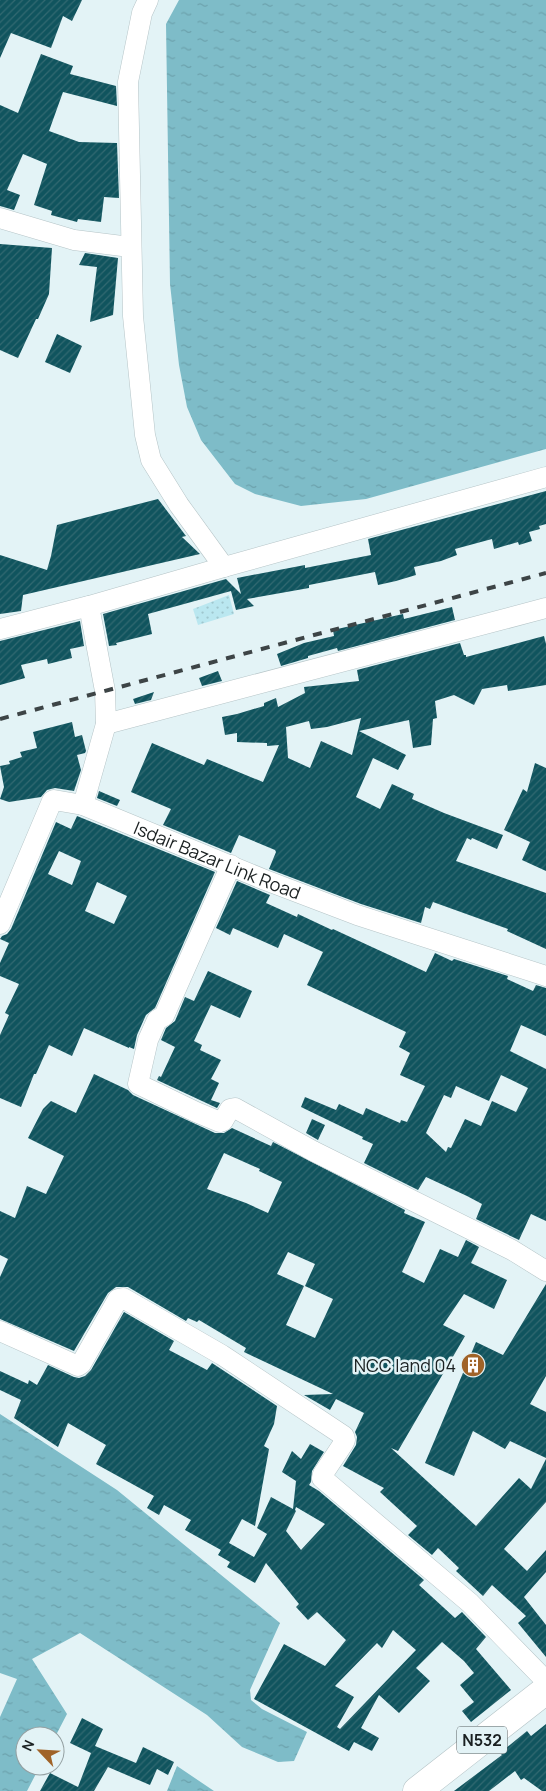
<svg xmlns="http://www.w3.org/2000/svg" width="546" height="1791" viewBox="0 0 546 1791" font-family="Manrope,sans-serif">
<defs>
<pattern id="park-dots" width="8" height="8" patternUnits="userSpaceOnUse" patternTransform="scale(1.25)"><rect width="8" height="8" fill="#bae7f0"/><path d="M2 2h.1M6 6h.1" fill="none" stroke="#9fc6ce" stroke-width="1.8" stroke-linecap="round"/></pattern>
<pattern id="water-ripples" width="26" height="14" patternUnits="userSpaceOnUse" patternTransform="scale(1.25)"><rect width="26" height="14" fill="#7ebcc8"/><path d="M2 4q2-2 4 0t4 0M15 11q2-2 4 0t4 0" fill="none" stroke="#6ca1ac"/></pattern>
<pattern id="building-hatch" width="6" height="6" patternUnits="userSpaceOnUse" patternTransform="scale(1.25)"><rect width="6" height="6" fill="#10545e"/><path d="M-1 1l2-2M0 6l6-6M5 7l2-2" fill="none" stroke="#326971"/></pattern>
</defs>
<rect width="100%" height="100%" fill="#e3f3f6"/>
<!-- park -->
<path fill="url(#park-dots)" d="M229,595L234,614L198,625L193,609Z"/>
<!-- water -->
<path fill="url(#water-ripples)" d="M179,0H546V449L366,499L301,506L255,494L235,484L201,440L187,407L179,365L170,284L166,24Z
M0,1414L117,1490L280,1623L250,1690L251,1700L262,1709L307,1732L294,1761L278,1762L242,1747L207,1715L80,1633L32,1659L67,1714L55,1737V1736H25V1766H40L27,1791H0V1717L17,1679L0,1673Z
M177,1766L214,1791H167Z"/>
<!-- building -->
<path fill="url(#building-hatch)" fill-rule="evenodd" d="M0,0H82L72,21L63,16L51,48L11,33L0,58Z
M41,54L73,66L70,74L116,86L117,106L63,92L49,131L79,142L117,143L119,198L104,197L101,222L78,219L77,222L51,215L52,211L34,205L47,164L23,154L7,190L20,195L14,210L0,206V105L18,113Z
M0,244L52,248L49,294L38,319H36L18,358L0,350Z
M85,253L118,258L113,315L90,322L97,267L79,265Z
M57,334L82,346L70,373L45,362Z
M546,491V524L539,526L540,529L529,532L532,541L519,545L518,542L494,549L492,539L455,549L457,555L441,561L414,567L416,575L396,581L378,585L375,572L309,585V588L247,599L254,606L236,610L231,591L148,614L152,634L116,643L117,645L109,646L103,614L226,579L241,594L237,578L305,565V568L371,555L368,539Z
M158,499L186,536L182,537L200,554L23,595L21,611L0,614V555L47,570L51,556L57,525Z
M452,607L455,620L338,651L337,648L308,656V658L281,666L277,654L304,643L334,636L333,630L403,614L404,619Z
M80,621L84,646L70,649L72,658L48,664L47,659L21,665L25,678L0,685V641Z
M544,636L546,644V685L508,691L507,685L482,689L474,705L454,695L435,701L437,718L433,719L431,745L413,748L409,720L359,731L406,755L398,770L373,758L356,797L380,809L392,784L414,794L412,799L444,813L503,835L497,849L472,838L471,840L467,838L456,861L546,893V949L507,931L508,929L433,902L430,909L425,907L421,923L361,904L269,869L276,852L275,850L239,835L231,853L163,825L171,809L131,792L152,743L204,765L207,759L263,782L279,745L267,746V743L237,742V733L225,735L222,717L237,714L264,706V703L276,698L278,707L305,693L304,687L359,681L357,670L460,643L464,655H466V657ZM361,718L352,755L321,741L310,768L288,758L286,727L309,721L311,729L327,727Z
M218,671L222,681L202,686L199,678Z
M154,692L151,700L135,704L133,699Z
M72,722L75,737L82,735L86,751L85,753L77,755L81,770L74,791L55,788L47,790L41,797L9,802L0,799L4,787L0,766L10,764L9,761L22,757L20,752L37,748L33,732Z
M535,763L546,768V871L522,860L530,842L504,830L523,789L527,792Z
M99,791L120,800L117,806L97,798Z
M77,816L215,872L155,1008L146,1015L137,1035L134,1049L129,1047V1048L84,1028L72,1056L49,1045L36,1074H34L21,1107L0,1098V1035L9,1015L5,1013L19,984L0,976V963L9,943L0,939L2,936L7,934L11,929L56,822L71,829ZM59,851L81,861L72,885L48,874ZM97,882L127,896L114,924L85,911Z
M237,881L270,895L266,903L297,917L298,914L332,930L333,929L426,972L435,953L452,961L454,959L508,976L507,979L533,991L536,985L546,988V1036L521,1025L510,1051L546,1069V1221L531,1214L519,1240L476,1219L482,1204L467,1196L426,1177L418,1190L364,1163L373,1144L362,1139L363,1137L301,1107L305,1097L336,1110L339,1104L363,1115L366,1108L400,1123L401,1120L407,1122L425,1086L400,1075L410,1053L399,1047L406,1032L307,985L323,952L284,934L278,948L233,928L230,935L216,928ZM501,1075L528,1088L516,1112L492,1101L481,1126L465,1119L451,1148L448,1147L446,1152L426,1133L444,1095L451,1098L456,1086L489,1101Z
M208,971L252,991L240,1018L211,1005L194,1041L202,1045L200,1050L221,1060L211,1079L219,1083L211,1100L220,1103L217,1108L157,1080L159,1076L161,1077L175,1047L161,1040L166,1028L175,1021L185,997L194,1001Z
M94,1074L128,1090L133,1095L215,1133H224L232,1128L271,1146L273,1142L405,1210L404,1213L425,1222L402,1272L424,1283L440,1249L458,1257L466,1240L479,1247L471,1263L507,1280L494,1309L464,1294L443,1325L465,1336L398,1451L391,1448L476,1526L519,1478L531,1489L546,1459V1502L504,1549L527,1571L546,1550V1572L524,1597L546,1625V1657L518,1623L526,1616L492,1585L483,1596L456,1571L459,1568L438,1548L432,1555L408,1535L417,1526L380,1492L384,1488L343,1466L356,1445L357,1437L355,1432L364,1413L336,1399L330,1410L304,1395L333,1394L244,1352L246,1348L199,1320L197,1322L188,1318L186,1321L128,1287H116L108,1293L74,1351L0,1319V1277L8,1259L0,1255V1211L15,1218L27,1186L46,1194L64,1156L28,1138L43,1109L51,1101L76,1113ZM224,1153L260,1169L259,1171L282,1182L268,1213L246,1203L207,1189ZM288,1252L315,1264L305,1286L333,1299L315,1338L286,1325L304,1286L277,1274Z
M312,1119L325,1125L318,1140L306,1133Z
M546,1284V1376L530,1404L546,1412V1458L510,1441L505,1449L473,1431L454,1476L425,1463L476,1342L503,1355Z
M124,1312L174,1341L169,1350L207,1370L212,1363L277,1406L274,1424L264,1446L269,1449L255,1526L242,1519L229,1543L254,1557L267,1534L257,1528L271,1497L293,1509L296,1481L282,1472L292,1451L301,1459L310,1444L324,1452L312,1471L311,1482L309,1485L319,1491L424,1580L419,1585L455,1618L462,1612L486,1637L476,1649L511,1690L471,1722L462,1711L474,1702L460,1685L474,1673L464,1661L442,1642L416,1668L430,1681L399,1713L379,1695L361,1728L379,1738L372,1751L354,1742L349,1751L254,1699L284,1644L325,1666L346,1640L317,1612L308,1620L296,1607L299,1604L266,1563L255,1583L227,1567L230,1562L218,1555L221,1550L185,1530L191,1520L164,1505L159,1515L147,1508L154,1496L96,1464L106,1445L68,1423L58,1447L14,1418L21,1400L0,1390V1371L28,1384L29,1380L37,1385L48,1365L74,1377L79,1378L85,1376L91,1370ZM296,1507L325,1524L301,1550L286,1531L296,1511L295,1510ZM393,1630L416,1650L340,1729L337,1727L354,1697L335,1686L377,1643L382,1648Z
M82,1718L103,1729L95,1746L136,1763L143,1747L174,1762L168,1775L157,1769L150,1785L108,1767L94,1791H40L50,1773L78,1787L91,1753L70,1743Z
M546,1724V1791H542L524,1778L521,1780L515,1771L489,1791H454L502,1755L500,1753L527,1731L531,1736Z"/>
<g fill="none" stroke-linecap="round" stroke-linejoin="round">
<!-- minor casing -->
<g stroke="#b5c4c7" stroke-width="21">
<g id="minor">
<path d="M148,0L142,13L128,82L133,316L145,435L151,460L179,505L224,567"/>
<path d="M0,218L74,240L130,247"/>
<path id="s1" d="M89,606L105,691L106,724L83,805L265,880L357,915L546,976"/>
<path d="M0,629L89,606L224,567L546,477"/>
<path d="M106,724L546,608"/>
<path d="M231,865L164,1016L157,1020L148,1040L138,1084L196,1112L220,1122L223,1121L230,1109L235,1108L313,1151L512,1250L546,1271"/>
<path d="M0,924L52,801L54,800L83,805"/>
<path d="M0,1331L78,1366L81,1364L118,1299L123,1298L222,1355L344,1436L345,1440L343,1444L323,1474L322,1478L470,1603L546,1681"/>
</g>
</g>
<!-- highway casing -->
<g stroke="#b5c4c7" stroke-width="29">
<path id="highway" d="M417,1791L546,1690"/>
</g>
<!-- minor -->
<use href="#minor" stroke="#fff" stroke-width="20"/>
<!-- highway -->
<use href="#highway" stroke="#fff" stroke-width="28"/>
<!-- rail -->
<path stroke="#3d4446" stroke-width="4" stroke-dasharray="9 9" stroke-linecap="butt" d="M0,719L546,573"/>
</g>
<!-- icons -->
<defs>
<g id="building-disc" transform="scale(1.25)"><circle r="9.5" fill="#a06328" stroke="#e3f3f6"/><path d="M-4-6H4V6H1V3H-1V6H-4ZM-2.5-4.3h1.7v1.8h-1.7ZM.8-4.3h1.7v1.8H.8ZM-2.5-1h1.7V.8h-1.7ZM.8-1h1.7V.8H.8Z" fill="#fff"/></g>
</defs>
<g fill-rule="evenodd">
<use href="#building-disc" x="473" y="1365"/>
</g>
<g text-anchor="middle" dominant-baseline="central" stroke-width="5" stroke-linejoin="round" paint-order="stroke">
<!-- shield labels -->
<rect fill="#e3f3f6" stroke="#565f61" stroke-width="1" x="457" y="1726.5" width="50" height="27" rx="4"/>
<g font-size="16" font-weight="bold" fill="#1a2021">
<text x="482" y="1740">N532</text>
</g>
<!-- street labels -->
<g font-size="18" fill="#1a2021" stroke="#e3f3f6">
<text stroke="none"><textPath href="#s1" startOffset="349">Isdair Bazar Link Road</textPath></text>
</g>
<!-- poi labels -->
<g font-size="18" fill="#1a2021" stroke="#e3f3f6" text-anchor="end">
<text x="456" y="1365">NCC land 04</text>
</g>
</g>
<!-- north arrow -->
<g transform="translate(40 1751) rotate(295)"><circle r="24" fill="#e3f3f6" stroke="#939fa1"/>
<path d="M0-4L9 19L0 12L-9 19Z" fill="#a06328"/>
<text y="-8" font-size="14" font-weight="bold" text-anchor="middle" fill="#1a2021">N</text>
</g>
</svg>
